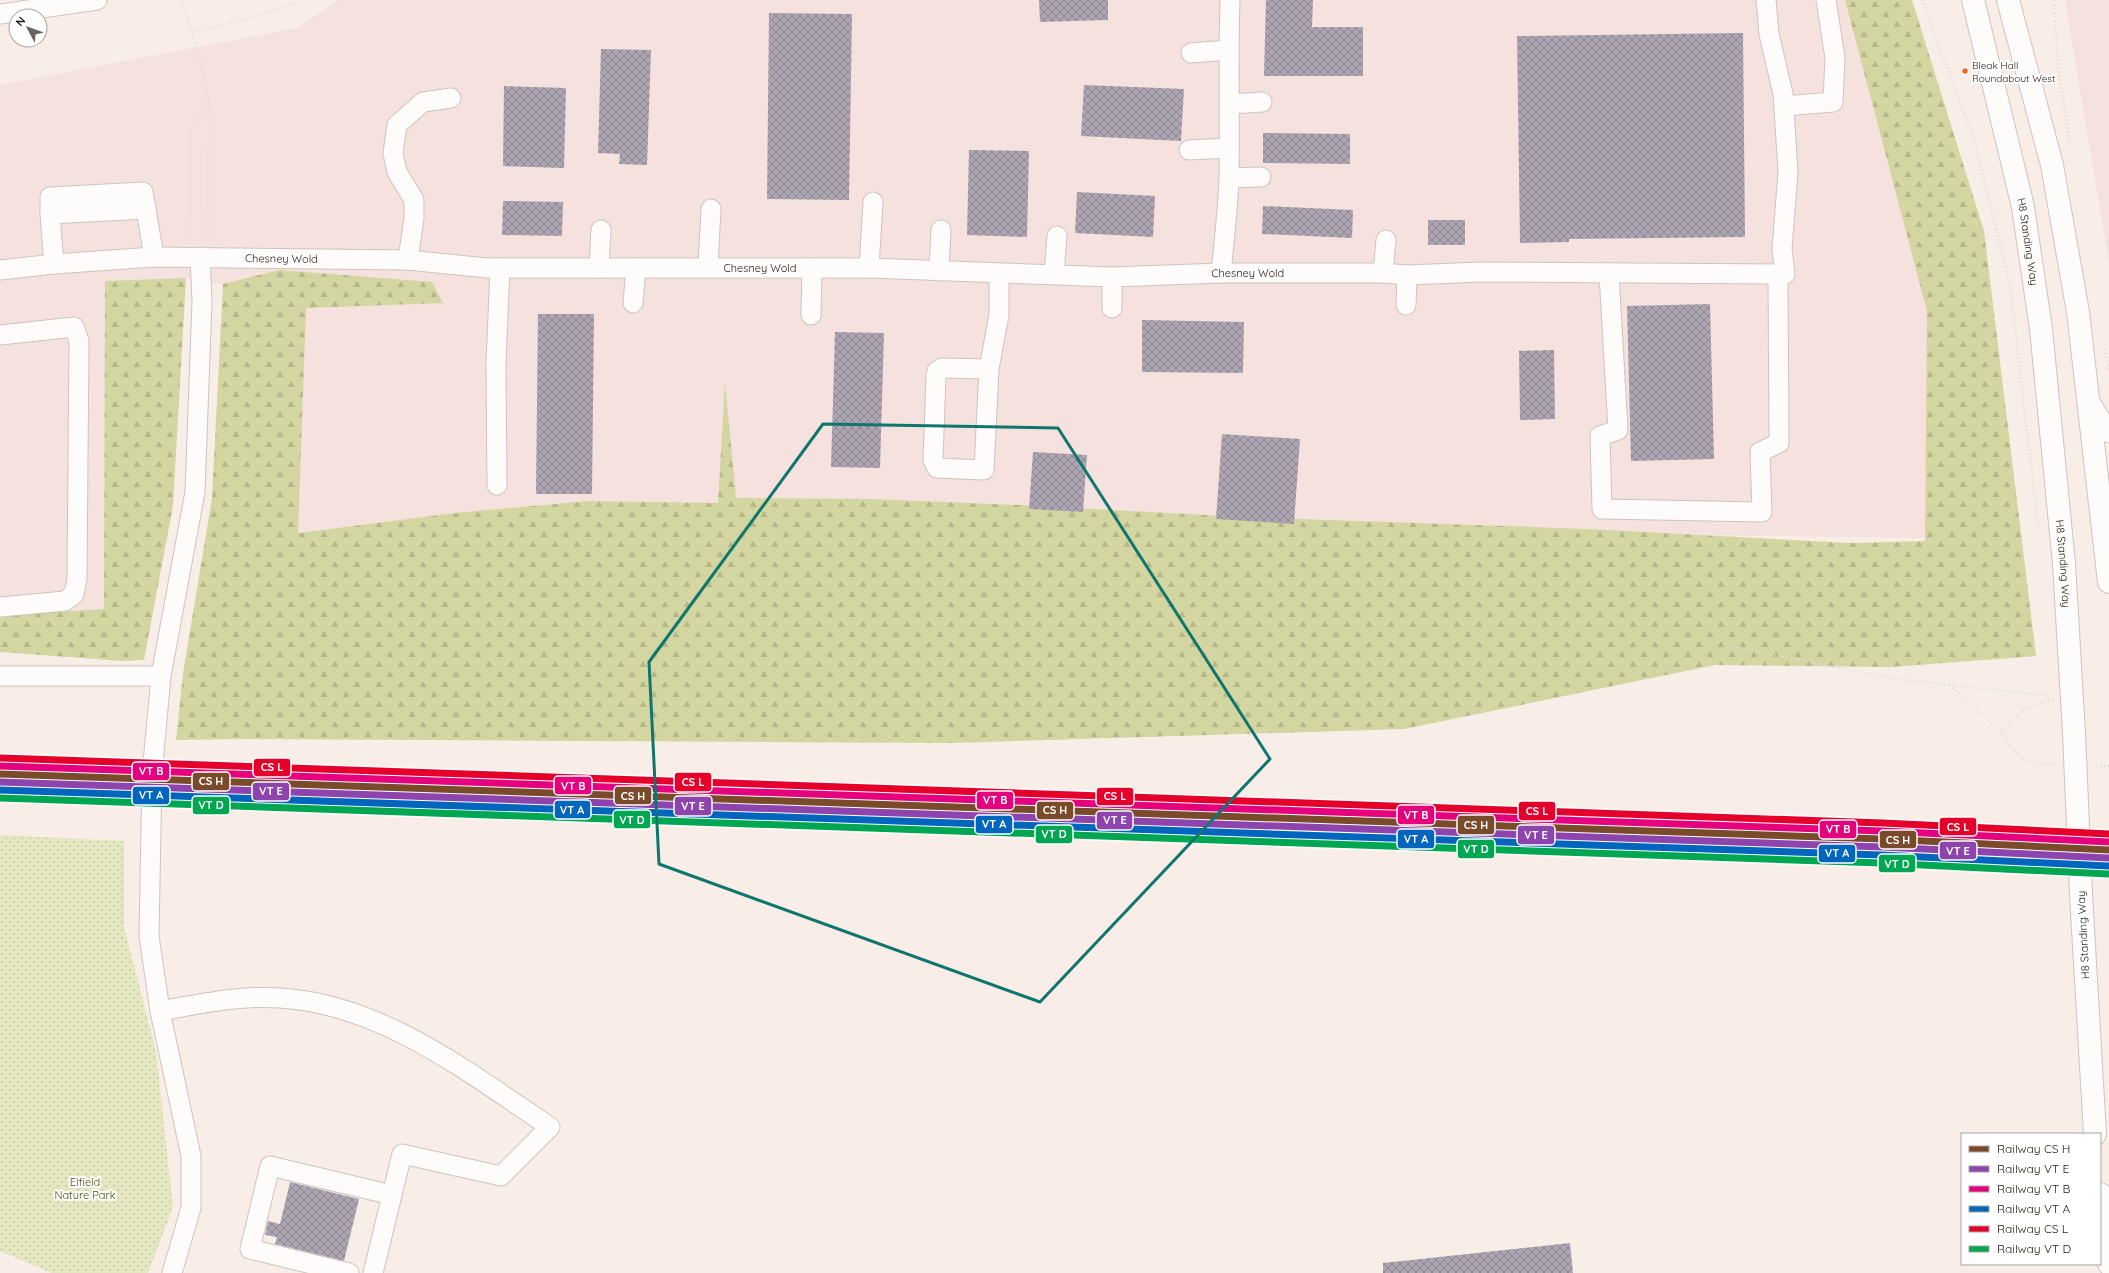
<svg xmlns="http://www.w3.org/2000/svg" width="2109" height="1273" viewBox="0 0 2109 1273" font-family="Quicksand,sans-serif">
<defs>
<pattern id="forest-firs" width="22" height="20" patternUnits="userSpaceOnUse"><rect width="22" height="20" fill="#d3d6a1"/><path d="M5 1l3.5 6h-7zM16 11l3.5 6h-7z" fill="#b5b78a"/></pattern>
<pattern id="park-dots" width="8" height="8" patternUnits="userSpaceOnUse"><rect width="8" height="8" fill="#e5e7c0"/><path d="M2 2h.1M6 6h.1" fill="none" stroke="#c4c5a4" stroke-width="1.8" stroke-linecap="round"/></pattern>
<pattern id="building-cross-hatch" width="8" height="8" patternUnits="userSpaceOnUse"><rect width="8" height="8" fill="#ada6b2"/><path d="M0 0l8 8M0 8l8-8" fill="none" stroke="#8c8690"/></pattern>
</defs>
<rect width="100%" height="100%" fill="#f8ede7"/>
<!-- industrial -->
<path fill="#f5e1de" d="M338,0H1850L1929,312V538L1300,530L735,502L298,532L223,284L186,278L105,282L104,609L0,615V85L298,28Z
M2065,0H2109V262Z"/>
<!-- forest -->
<path fill="url(#forest-firs)" d="M1845,0H1912L1984,231L2036,656L1891,667L1715,665L1404,729L950,743L238,739L176,740L183,673L212,498L223,284L279,270L432,282L443,303L306,308L298,533L455,513L588,501L718,503L725,382L736,498L870,499L1020,505L1243,517L1587,529L1850,543L1925,541L1927,311Z
M186,278L173,506L144,660L123,661L0,652V615L104,609L105,281Z"/>
<!-- park -->
<path fill="url(#park-dots)" d="M0,835L124,841V927L156,1052L173,1207L148,1273H52L0,1251Z"/>
<!-- building -->
<path fill="url(#building-cross-hatch)" d="M1039,0H1108V20L1040,22Z
M1266,0H1313L1312,27H1363V76H1264Z
M769,13L852,14L849,200L767,199Z
M1743,33L1745,237L1569,239V242L1520,243L1517,36Z
M601,49L651,50L647,165L619,164L620,154L598,153Z
M1084,85L1184,89L1181,141L1081,136Z
M504,86L566,88L564,168L503,166Z
M1263,133L1350,134V164L1263,163Z
M969,150L1029,151L1027,237L967,235Z
M1077,192L1155,196L1153,237L1075,233Z
M503,201L563,202L562,236L502,235Z
M1263,206L1353,210L1352,238L1262,234Z
M1428,220H1465V245H1428Z
M1710,304L1714,459L1631,461L1627,306Z
M538,314H594L592,494H536Z
M1142,320L1244,322L1243,373L1142,372Z
M835,332L884,333L880,468L831,467Z
M1554,350L1555,419L1520,420L1519,351Z
M1222,434L1300,439L1294,524L1216,519Z
M1033,452L1087,455L1083,512L1029,509Z
M290,1182L359,1199L344,1261L275,1244L277,1237L265,1235L268,1221L280,1224Z
M1570,1243L1573,1273H1383V1263Z"/>
<g fill="none" stroke-linecap="round" stroke-linejoin="round">
<!-- minor casing -->
<g stroke="#cdc4bf" stroke-width="21">
<g id="minor">
<path d="M0,14L97,0"/>
<path d="M1191,53L1228,50"/>
<path d="M1230,104L1262,102"/>
<path d="M1784,106L1833,102L1835,58L1826,0"/>
<path d="M1189,150L1228,148"/>
<path d="M1229,178L1261,177"/>
<path d="M50,214V197L143,192L146,209"/>
<path d="M408,260L414,218V200L397,172L393,153L397,125L423,102L451,98"/>
<path d="M54,264L50,214L146,209L154,257"/>
<path d="M708,267L711,209"/>
<path d="M599,268L601,230"/>
<path d="M869,268L873,202"/>
<path id="s1" d="M0,270L54,264L154,257L408,260L487,268H869L1112,277L1221,273H1383L1407,275L1481,272L1785,274L1782,249L1788,172L1783,94L1769,34L1766,0"/>
<path d="M939,271L941,230"/>
<path d="M1221,273C1224,241 1228,209 1229,178C1230,118 1228,59 1230,0"/>
<path d="M1383,273L1386,240"/>
<path d="M1054,274L1057,236"/>
<path d="M1609,274L1618,430L1600,436L1602,509L1762,512L1760,452L1779,443L1778,274"/>
<path d="M1112,277V308"/>
<path d="M633,303L636,268"/>
<path d="M1406,305L1407,275"/>
<path d="M811,315L812,268"/>
<path d="M0,335L74,327L79,341L77,579L74,594L65,601L0,607"/>
<path d="M989,369L942,368L937,371L936,376L933,460L937,468L984,470L989,369L999,315V274"/>
<path d="M2089,400L2109,433"/>
<path d="M497,485L496,363L500,268"/>
<path d="M0,676H161"/>
<path d="M160,1011C200,1004 240,995 280,998C382,1004 469,1073 550,1127L501,1176L402,1154L373,1273"/>
<path d="M172,1273L191,1208V1156L160,1011L149,936L152,774L161,676L195,492L202,301L200,257"/>
<path d="M349,1273L250,1249L270,1166L392,1195"/>
</g>
</g>
<!-- highway casing -->
<g stroke="#cdc4bf" stroke-width="24">
<g id="highway">
<path id="s2" d="M1973,0L2023,207L2041,329L2064,564L2074,733"/>
<path d="M2008,0L2052,165L2078,312L2109,582"/>
<path d="M2081,895L2095,1134"/>
<path d="M2100,1194L2109,1264"/>
</g>
</g>
<!-- path -->
<path stroke="#dedbd9" stroke-width="2.5" stroke-dasharray="1 3" stroke-linecap="butt" d="M181,0L202,67L209,102L208,240
M1922,0L1975,142L2010,287L2038,525
M2054,0L2058,66L2070,147
M192,32L251,18L296,3L298,0
M190,239L191,131L209,103
M2104,349L2109,372
M1724,645L1896,679L2051,696
M1950,685L2002,733
M2053,699C2027,706 2019,711 2002,733C2016,761 2026,763 2057,765
M2096,766H2109"/>
<!-- minor -->
<use href="#minor" stroke="#fefcfb" stroke-width="19"/>
<!-- highway -->
<use href="#highway" stroke="#fefcfb" stroke-width="22"/>
<!-- highway-bridge casing -->
<g stroke="#cdc4bf" stroke-width="24" stroke-linecap="butt">
<path id="highway-bridge" d="M2074,733L2081,895"/>
</g>
<!-- highway-bridge -->
<use href="#highway-bridge" stroke="#fefcfb" stroke-width="22"/>
<!-- rail-1 casing -->
<g stroke="#fff" stroke-width="10">
<path id="rail-1" d="M0,774L1882,839L2109,850"/>
</g>
<!-- rail-2 casing -->
<g stroke="#fff" stroke-width="10">
<path id="rail-2" d="M0,782L1882,847L2109,858"/>
</g>
<!-- rail-3 casing -->
<g stroke="#fff" stroke-width="10">
<path id="rail-3" d="M0,766L1882,831L2109,842"/>
</g>
<!-- rail-4 casing -->
<g stroke="#fff" stroke-width="10">
<path id="rail-4" d="M0,790L1881,855L2108,866"/>
</g>
<!-- rail-5 casing -->
<g stroke="#fff" stroke-width="10">
<path id="rail-5" d="M1,758L1883,823L2109,834"/>
</g>
<!-- rail-6 casing -->
<g stroke="#fff" stroke-width="10">
<path id="rail-6" d="M0,798L1881,863L2108,874"/>
</g>
<!-- rail-1 -->
<use href="#rail-1" stroke="#7a4b2a" stroke-width="7"/>
<!-- rail-2 -->
<use href="#rail-2" stroke="#8e44ad" stroke-width="7"/>
<!-- rail-3 -->
<use href="#rail-3" stroke="#e5007d" stroke-width="7"/>
<!-- rail-4 -->
<use href="#rail-4" stroke="#0065bd" stroke-width="7"/>
<!-- rail-5 -->
<use href="#rail-5" stroke="#e4002b" stroke-width="7"/>
<!-- rail-6 -->
<use href="#rail-6" stroke="#00a651" stroke-width="7"/>
</g>
<!-- marked area -->
<path fill="none" stroke="#0f766e" stroke-width="3" stroke-linejoin="round" d="M823,424L1058,428L1270,759L1040,1002L659,864L649,662Z"/>
<!-- markers -->
<circle fill="#f26522" stroke="#fff" stroke-width="1.5" cx="1965" cy="71" r="3.5"/>
<g text-anchor="middle" dominant-baseline="central" stroke-width="4" stroke-linejoin="round" paint-order="stroke">
<!-- bus labels -->
<g font-size="10" fill="#1f1813" stroke="#fff" text-anchor="start">
<text x="1972" y="65">Bleak Hall<tspan x="1972" dy="13">Roundabout West</tspan></text>
</g>
<!-- street labels -->
<g font-size="11" fill="#1f1813" stroke="#fff">
<text stroke="none"><textPath href="#s2" startOffset="248">H8 Standing Way</textPath></text>
<text stroke="none"><textPath href="#s1" startOffset="282">Chesney Wold</textPath></text>
<text stroke="none"><textPath href="#s1" startOffset="761">Chesney Wold</textPath></text>
<text stroke="none"><textPath href="#s1" startOffset="1249">Chesney Wold</textPath></text>
<text stroke="none"><textPath href="#s2" startOffset="572">H8 Standing Way</textPath></text>
<text transform="translate(2083 935) rotate(-93)">H8 Standing Way</text>
</g>
<!-- park labels -->
<g font-size="11" fill="#464e07" stroke="#fff">
<text x="85" y="1182">Elfield<tspan x="85" dy="13">Nature Park</tspan></text>
</g>
</g>
<g stroke="#fff" stroke-width="1.5">
<rect x="253" y="758" width="38" height="19" rx="4" fill="#e4002b"/>
<rect x="132" y="762" width="38" height="19" rx="4" fill="#e5007d"/>
<rect x="192" y="772" width="38" height="19" rx="4" fill="#7a4b2a"/>
<rect x="674" y="772" width="38" height="20" rx="4" fill="#e4002b"/>
<rect x="554" y="776" width="38" height="19" rx="4" fill="#e5007d"/>
<rect x="252" y="782" width="38" height="19" rx="4" fill="#8e44ad"/>
<rect x="132" y="786" width="38" height="19" rx="4" fill="#0065bd"/>
<rect x="614" y="786" width="38" height="19" rx="4" fill="#7a4b2a"/>
<rect x="1096" y="787" width="38" height="19" rx="4" fill="#e4002b"/>
<rect x="976" y="791" width="38" height="19" rx="4" fill="#e5007d"/>
<rect x="192" y="796" width="38" height="19" rx="4" fill="#00a651"/>
<rect x="674" y="796" width="38" height="20" rx="4" fill="#8e44ad"/>
<rect x="554" y="800" width="37" height="19" rx="4" fill="#0065bd"/>
<rect x="1036" y="801" width="38" height="19" rx="4" fill="#7a4b2a"/>
<rect x="1518" y="801" width="38" height="20" rx="4" fill="#e4002b"/>
<rect x="1397" y="805" width="38" height="20" rx="4" fill="#e5007d"/>
<rect x="613" y="810" width="38" height="19" rx="4" fill="#00a651"/>
<rect x="1096" y="811" width="37" height="19" rx="4" fill="#8e44ad"/>
<rect x="975" y="815" width="38" height="19" rx="4" fill="#0065bd"/>
<rect x="1457" y="815" width="38" height="20" rx="4" fill="#7a4b2a"/>
<rect x="1939" y="817" width="38" height="19" rx="4" fill="#e4002b"/>
<rect x="1819" y="820" width="38" height="19" rx="4" fill="#e5007d"/>
<rect x="1035" y="825" width="38" height="19" rx="4" fill="#00a651"/>
<rect x="1517" y="825" width="38" height="20" rx="4" fill="#8e44ad"/>
<rect x="1397" y="829" width="38" height="20" rx="4" fill="#0065bd"/>
<rect x="1879" y="830" width="38" height="19" rx="4" fill="#7a4b2a"/>
<rect x="1457" y="839" width="38" height="20" rx="4" fill="#00a651"/>
<rect x="1939" y="841" width="38" height="19" rx="4" fill="#8e44ad"/>
<rect x="1818" y="844" width="38" height="19" rx="4" fill="#0065bd"/>
<rect x="1878" y="854" width="38" height="19" rx="4" fill="#00a651"/>
</g>
<g font-size="11" text-anchor="middle" font-weight="bold" fill="#fff">
<text x="272" y="771">CS L</text>
<text x="151" y="775">VT B</text>
<text x="211" y="785">CS H</text>
<text x="693" y="786">CS L</text>
<text x="573" y="790">VT B</text>
<text x="271" y="795">VT E</text>
<text x="151" y="799">VT A</text>
<text x="633" y="800">CS H</text>
<text x="1115" y="800">CS L</text>
<text x="995" y="804">VT B</text>
<text x="211" y="809">VT D</text>
<text x="693" y="810">VT E</text>
<text x="572" y="814">VT A</text>
<text x="1055" y="814">CS H</text>
<text x="1537" y="815">CS L</text>
<text x="1416" y="819">VT B</text>
<text x="632" y="824">VT D</text>
<text x="1115" y="824">VT E</text>
<text x="994" y="828">VT A</text>
<text x="1476" y="829">CS H</text>
<text x="1958" y="831">CS L</text>
<text x="1838" y="833">VT B</text>
<text x="1054" y="838">VT D</text>
<text x="1536" y="839">VT E</text>
<text x="1416" y="843">VT A</text>
<text x="1898" y="844">CS H</text>
<text x="1476" y="853">VT D</text>
<text x="1958" y="855">VT E</text>
<text x="1837" y="857">VT A</text>
<text x="1897" y="868">VT D</text>
</g>
<!-- legend -->
<rect x="1961" y="1133" width="140" height="132" fill="#ffffff" stroke="#a5a3a1"/>
<rect x="1969" y="1146" width="20" height="6" fill="#7a4b2a" stroke="#a5a3a1"/>
<text x="1997" y="1153" font-size="12" fill="#1f1813">Railway CS H</text>
<rect x="1969" y="1166" width="20" height="6" fill="#8e44ad" stroke="#a5a3a1"/>
<text x="1997" y="1173" font-size="12" fill="#1f1813">Railway VT E</text>
<rect x="1969" y="1186" width="20" height="6" fill="#e5007d" stroke="#a5a3a1"/>
<text x="1997" y="1193" font-size="12" fill="#1f1813">Railway VT B</text>
<rect x="1969" y="1206" width="20" height="6" fill="#0065bd" stroke="#a5a3a1"/>
<text x="1997" y="1213" font-size="12" fill="#1f1813">Railway VT A</text>
<rect x="1969" y="1226" width="20" height="6" fill="#e4002b" stroke="#a5a3a1"/>
<text x="1997" y="1233" font-size="12" fill="#1f1813">Railway CS L</text>
<rect x="1969" y="1246" width="20" height="6" fill="#00a651" stroke="#a5a3a1"/>
<text x="1997" y="1253" font-size="12" fill="#1f1813">Railway VT D</text>
<!-- north arrow -->
<g transform="translate(28 28) rotate(311)"><circle r="19" fill="#ffffff" stroke="#a5a3a1"/>
<path d="M0-3L7 15L0 10L-7 15Z" fill="#6b635d"/>
<text y="-6" font-size="11" font-weight="bold" text-anchor="middle" fill="#1f1813">N</text>
</g>
</svg>
